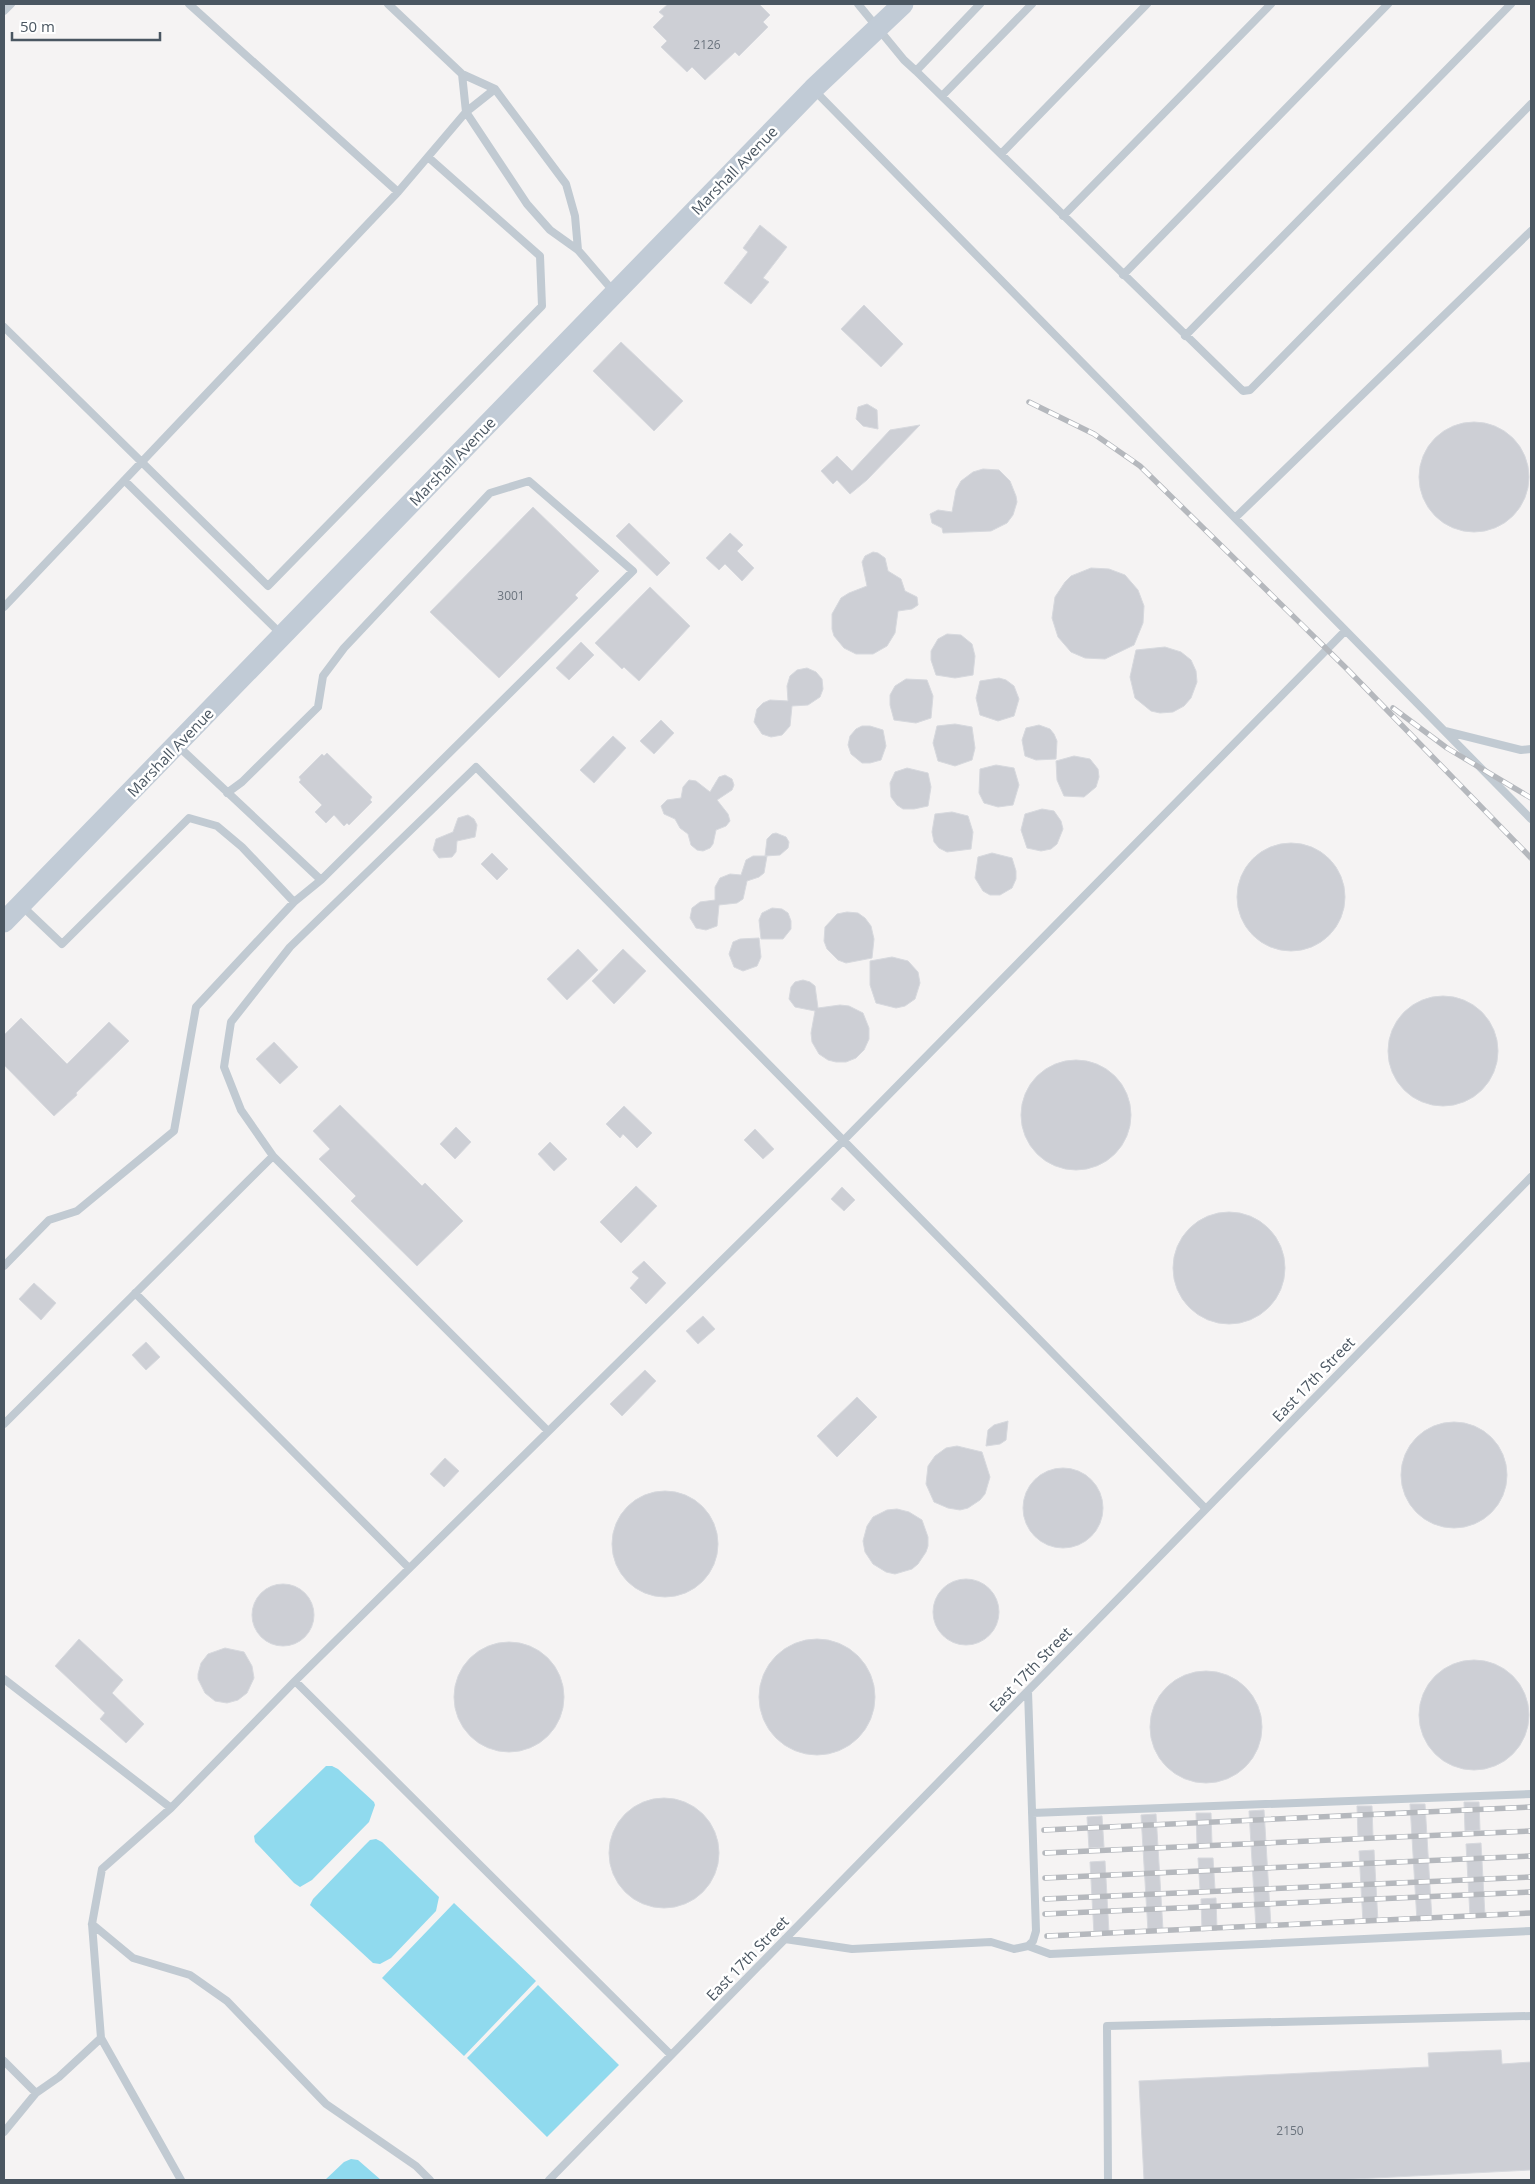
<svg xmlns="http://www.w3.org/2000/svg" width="1535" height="2184" viewBox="0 0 1535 2184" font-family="'Open Sans',sans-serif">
<rect width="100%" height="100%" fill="#f5f3f3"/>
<!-- water -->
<path fill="#90daee" d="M326,1766H332L338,1769L374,1802L375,1805L369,1822L312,1880L300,1887L294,1883L260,1847L255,1842L254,1836Z
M376,1839L382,1842L439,1897L436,1911L391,1958L380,1964L373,1963L310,1905L313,1899L365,1845L370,1840Z
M454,1903L536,1981L464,2056L382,1978Z
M538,1985L619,2065L547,2137L467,2058Z
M351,2159L358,2160L381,2180H325L344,2162Z"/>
<!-- building -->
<path fill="#cdcfd5" stroke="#d7d9de" d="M668,4H759L770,15L763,22L768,27L739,56L735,52L705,80L692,67L687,72L661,47L667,41L653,27L664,16L659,12Z
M760,225L787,247L763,278L769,282L751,304L724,283L748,252L743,248Z
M864,305L903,344L881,367L841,329Z
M621,342L683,401L654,431L593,371Z
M867,404L877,410L878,429L863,426L856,419L858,407Z
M1419 477a55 55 0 1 1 110 0a55 55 0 1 1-110 0Z
M920,425L867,480L850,494L837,480L833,484L821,471L837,456L852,471L890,430Z
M983,469L999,470L1010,481L1016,496L1017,502L1013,515L1007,523L991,531L943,533L942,528L932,523L930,514L938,510L952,512L956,490L961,481L973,472Z
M533,507L599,571L575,595L578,598L499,678L430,612Z
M629,523L670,563L657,576L616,536Z
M730,533L743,545L737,551L754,568L742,581L725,564L719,570L706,558Z
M873,552L878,553L885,558L888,571L901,579L905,591L917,597L918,605L912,609L898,611L895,633L887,646L873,654H856L844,648L834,636L832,629V614L841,598L849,593L867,586L862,562L865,556Z
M1091,568L1109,569L1125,575L1138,590L1144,606L1143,623L1134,645L1105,659L1085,658L1071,652L1058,637L1052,618L1055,597L1065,582L1071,576Z
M650,587L690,626L639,681L624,667L622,669L595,643Z
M947,634L961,635L972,644L975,656L973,675L955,678L936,675L931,660V651L938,639Z
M581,642L594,655L569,680L556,668Z
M1165,647L1181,652L1191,660L1196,671L1197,682L1191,698L1184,706L1173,712L1160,713L1151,711L1135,698L1130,677L1136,650Z
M807,668L816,672L822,679L823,689L820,697L808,705L792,706L790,726L782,735L771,737L762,734L754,722L757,709L763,703L770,700L788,701L787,686L790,676L797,670Z
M999,678L1006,680L1014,686L1019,699L1014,716L998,721L980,715L976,698L980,681Z
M906,679L927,680L933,696L931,718L916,723L894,720L890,705V695L895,686Z
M661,720L674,733L654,754L640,741Z
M955,724L972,727L975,748L972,760L955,766L938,761L933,743L937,726Z
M1039,725L1050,729L1054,734L1057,741L1056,759L1036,760L1025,756L1022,740L1026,728Z
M862,726H870L883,730L886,746L881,760L870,763H862L851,754L848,745L850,736L856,729Z
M613,736L626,748L594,783L580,770Z
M327,753L372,797L370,800L372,802L349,825L347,823L344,826L334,815L326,823L315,812L322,805L299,782L301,780L299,777L322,754L324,756Z
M1074,756L1090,759L1098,769L1099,777L1096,787L1084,797L1064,796L1057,780L1056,761Z
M996,765L1014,768L1019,785L1013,805L998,807L984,803L979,793L980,769Z
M907,768L928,773L931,787L928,806L914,809H903L897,805L891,797L890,783L895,772Z
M725,775L732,779L734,785L732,790L717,800L728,814L730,821L726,826L716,830L713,844L710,848L703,851L697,850L691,845L688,834L680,828L675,819L664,814L661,806L667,800L681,798L683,787L689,780L696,781L710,792L719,777Z
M1042,809L1054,811L1061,821L1063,829L1057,844L1051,849L1041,851L1027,848L1021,830L1025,814Z
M952,812L968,816L973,832L971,849L947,852L939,848L934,842L932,832L935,814Z
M468,815L474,819L477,825L475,837L457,841L456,852L452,857L439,858L433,850L436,839L453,832L458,818Z
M776,833L786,837L789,842L788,848L780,855L765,856L767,839L772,834Z
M1237 897a54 54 0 1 1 108 0a54 54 0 1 1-108 0Z
M492,853L508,869L497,880L481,864Z
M992,853L1012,858L1016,871V879L1012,888L1000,895H990L983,891L975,878L978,857Z
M753,856H767L764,873L759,877L747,881L743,899L737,903L719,905L717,926L706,930L696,928L690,918L692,908L700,902L715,900V887L720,878L730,874L741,875L746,860Z
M772,908L782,909L788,913L791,921V929L783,939H761L759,920L762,913Z
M847,912L858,913L865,918L871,926L874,939L872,958L846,963L838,960L827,949L824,941L825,927L837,914Z
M759,938L761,957L757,966L743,971L734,967L729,954L733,942L740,939Z
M578,949L598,970L567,1000L547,979Z
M623,949L646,971L614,1004L592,981Z
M892,957L908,961L918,972L920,983L915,999L905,1006L896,1008L876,1003L870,985V961Z
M803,980L810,982L815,986L818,1008L840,1005L849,1006L863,1013L869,1028V1039L864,1050L856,1058L846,1062H836L828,1060L819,1054L812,1042L811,1033L815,1011L795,1007L789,999L791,987L795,982Z
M1388 1051a55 55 0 1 1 110 0a55 55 0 1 1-110 0Z
M21,1018L67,1064L109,1022L129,1041L76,1093L77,1095L54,1116L4,1065V1035Z
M274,1042L298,1067L280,1084L256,1059Z
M1021 1115a55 55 0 1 1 110 0a55 55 0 1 1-110 0Z
M340,1105L422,1186L425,1183L463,1221L417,1266L351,1201L356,1196L319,1159L330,1149L313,1131Z
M624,1106L652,1133L637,1148L623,1134L620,1138L606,1124Z
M456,1127L471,1142L455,1159L440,1144Z
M755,1129L774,1149L763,1159L744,1140Z
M550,1142L567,1159L554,1171L538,1154Z
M636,1186L657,1206L621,1243L600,1222Z
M842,1187L855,1200L844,1211L831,1199Z
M1173 1268a56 56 0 1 1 112 0a56 56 0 1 1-112 0Z
M644,1261L666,1283L646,1304L630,1288L639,1278L632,1272Z
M34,1283L56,1303L41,1320L19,1299Z
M703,1316L715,1329L698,1344L686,1331Z
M146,1342L160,1357L146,1370L132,1355Z
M645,1370L656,1381L622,1416L610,1404Z
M857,1397L877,1417L837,1457L817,1436Z
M1008,1421L1006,1440L1000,1444L986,1446L988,1430L994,1425Z
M1401 1475a53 53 0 1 1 106 0a53 53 0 1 1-106 0Z
M957,1446L982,1452L990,1477L985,1494L980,1500L968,1508L960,1510L948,1508L934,1502L926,1484L928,1466L935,1456L946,1448Z
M445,1458L459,1471L444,1487L430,1474Z
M1023 1508a40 40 0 1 1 80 0a40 40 0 1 1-80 0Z
M612 1544a53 53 0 1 1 106 0a53 53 0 1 1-106 0Z
M897,1509L909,1512L922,1520L928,1537V1546L926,1552L918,1564L912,1569L895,1574L886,1572L873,1564L865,1552L863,1541L867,1526L873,1517L887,1510Z
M933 1612a33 33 0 1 1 66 0a33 33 0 1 1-66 0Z
M252 1615a31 31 0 1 1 62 0a31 31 0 1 1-62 0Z
M79,1639L123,1680L112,1693L144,1724L126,1743L100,1719L105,1713L55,1666Z
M759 1697a58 58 0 1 1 116 0a58 58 0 1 1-116 0Z
M454 1697a55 55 0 1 1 110 0a55 55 0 1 1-110 0Z
M225,1648L244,1652L252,1666L254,1678L247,1693L238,1700L227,1703L215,1701L205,1693L198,1679V1674L201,1663L208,1654Z
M1419 1715a55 55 0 1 1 110 0a55 55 0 1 1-110 0Z
M1150 1727a56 56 0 1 1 112 0a56 56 0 1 1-112 0Z
M609 1853a55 55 0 1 1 110 0a55 55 0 1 1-110 0Z
M1464,1802H1479L1480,1830L1465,1831Z
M1410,1804H1425L1432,1920L1417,1921Z
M1357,1806H1372L1373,1837H1358Z
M1264,1810L1271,1927L1256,1928L1249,1811Z
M1196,1813H1211L1212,1844L1197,1845Z
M1156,1814L1163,1930L1148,1931L1141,1815Z
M1102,1816L1104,1847L1089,1848L1087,1817Z
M1481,1843L1485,1916H1470L1466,1844Z
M1374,1850L1378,1922L1363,1923L1359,1851Z
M1198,1858H1213L1215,1889L1200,1890Z
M1105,1861L1109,1933L1094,1934L1090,1862Z
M1216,1898L1217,1930L1202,1931L1201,1899Z
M1501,2050L1502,2064L1531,2062V2170L1335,2180H1144L1139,2081L1429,2067L1428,2053Z"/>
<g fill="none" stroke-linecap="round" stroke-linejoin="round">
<!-- lane -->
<path stroke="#c1cad2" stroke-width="8" d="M189,4L398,192
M388,4L462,74L495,89L566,184L575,216L578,250
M858,4L904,60L916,71L980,4
M4,11L11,4
M916,71L1243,391L1250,390L1255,385L1531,104
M462,74L466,112L527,204L550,230L578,250L614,292
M814,90L1531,819
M942,96L1032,4
M1001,154L1147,4
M1063,216L1271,4
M1123,275L1388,4
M4,327L268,586L542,306L540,256L428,157
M1185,336L1511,4
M125,481L281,634
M1235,518L1531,231
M4,607L398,192L466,112L495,89
M1445,731L1521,750L1531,749
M178,746L321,880L633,571L529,481L490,493L344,648L323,676L318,707L242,782L227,793
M294,902L321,880
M4,1266L49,1220L77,1211L174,1131L196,1007L294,902L242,847L217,826L189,818L62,944L22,906
M135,1293L409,1568
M4,1424L273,1156
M548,1431L273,1156L241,1110L224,1067L231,1022L290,947L476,767L1206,1509
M4,1679L171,1808L102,1869L92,1924L101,2038
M295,1681L671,2055
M171,1808L295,1681L844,1140L1345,631
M1032,1813L1531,1794
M92,1924L133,1958L190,1975L227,2001L326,2104L416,2166L430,2180
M785,1939L852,1949L991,1942L1014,1949L1028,1946L1033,1941L1036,1931L1028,1691
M1028,1946L1050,1954L1531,1931
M4,2061L36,2093L4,2132
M36,2093L59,2077L101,2038L181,2180
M549,2180L1531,1177
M1108,2180L1107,2026L1531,2016"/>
<!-- secondary -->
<path stroke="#c1cbd6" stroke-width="21" d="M4,922L813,89L903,4"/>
<!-- rail casing -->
<g stroke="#b5b8bd" stroke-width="5.5">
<path id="rail" d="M1029,402L1094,434L1140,466L1347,669L1531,858
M1393,708L1447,748L1531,798
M1044,1830L1531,1807
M1045,1853L1531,1831
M1045,1878L1531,1856
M1045,1899L1531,1877
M1045,1914L1531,1892
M1047,1936L1531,1913"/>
</g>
<!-- rail -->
<use href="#rail" stroke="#fff" stroke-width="4" stroke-dasharray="11" stroke-linecap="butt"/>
</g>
<g text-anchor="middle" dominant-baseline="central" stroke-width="5" stroke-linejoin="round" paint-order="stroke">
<!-- number labels -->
<g font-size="12" fill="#6b747e">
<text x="707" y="44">2126</text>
<text x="511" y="595">3001</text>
<text x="1290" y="2130">2150</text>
</g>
<!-- street labels -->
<g font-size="15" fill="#4a5661" stroke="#fff">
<text transform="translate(734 170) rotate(-46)">Marshall Avenue</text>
<text transform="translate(452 461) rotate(-46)">Marshall Avenue</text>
<text transform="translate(170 752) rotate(-46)">Marshall Avenue</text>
<text transform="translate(1313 1379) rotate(-46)">East 17th Street</text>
<text transform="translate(1030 1669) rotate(-46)">East 17th Street</text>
<text transform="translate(747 1958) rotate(-46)">East 17th Street</text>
</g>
</g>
<!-- border -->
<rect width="1535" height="2184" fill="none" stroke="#4a5661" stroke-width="10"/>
<!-- scale -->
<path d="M12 32v8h148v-8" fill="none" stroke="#4a5661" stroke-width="2.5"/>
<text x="20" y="32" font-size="15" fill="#4a5661" stroke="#ffffff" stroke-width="4" paint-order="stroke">50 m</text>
</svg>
